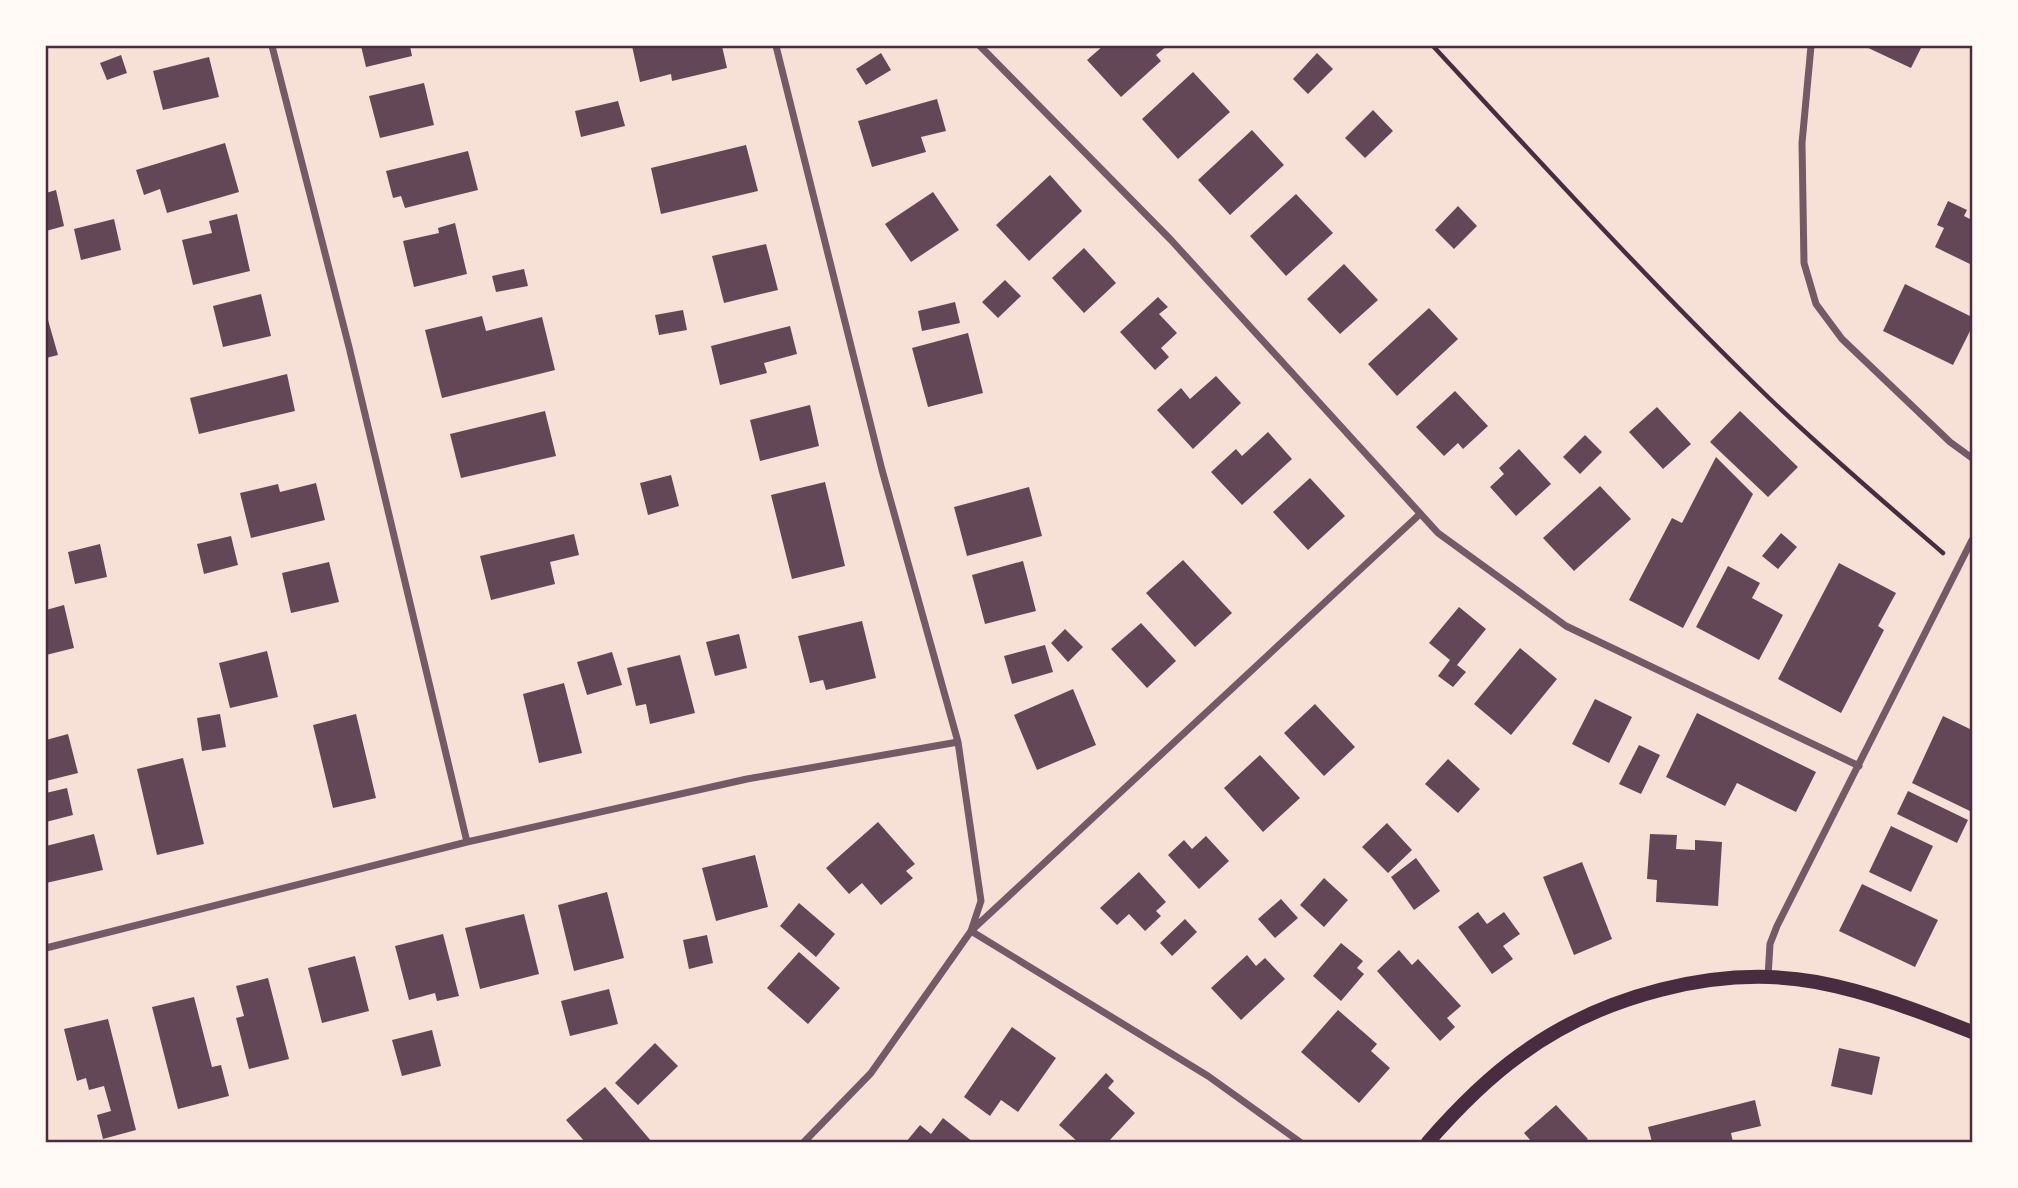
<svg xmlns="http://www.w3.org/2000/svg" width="2018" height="1188" viewBox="0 0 2018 1188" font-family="Cabin,sans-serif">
<rect width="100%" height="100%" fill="#f7e1d7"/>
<!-- building -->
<path fill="#644757" d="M361,46H410L412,56L366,67Z
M632,46H722L727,68L672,81L671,74L640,82Z
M1103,46H1167L1156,55L1161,61L1121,97L1087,60Z
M1864,46H1922L1911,68Z
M881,53L891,70L866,85L856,69Z
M1317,53L1333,69L1308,94L1293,79Z
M121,55L127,73L107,80L100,63Z
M209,57L219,97L163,110L153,71Z
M1193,72L1230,112L1178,159L1142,119Z
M424,83L434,125L380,138L369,96Z
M937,99L946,131L921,137L926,152L872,167L858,121Z
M618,101L625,126L581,137L575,111Z
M1373,110L1393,131L1365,158L1345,138Z
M1252,130L1284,165L1230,215L1198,180Z
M225,143L239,192L167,213L160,189L144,195L136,170Z
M746,145L758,191L661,214L651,168Z
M468,151L478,190L405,208L401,196L393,198L386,171Z
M1050,175L1082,211L1029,261L996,225Z
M56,190L64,226L46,231V193Z
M933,192L959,230L911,262L885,224Z
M1296,194L1333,233L1286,276L1250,236Z
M1948,201L1967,210L1964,216L1972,220V265L1935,247L1944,228L1937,225Z
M1458,206L1477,226L1454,249L1435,230Z
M237,214L250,271L193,285L182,240L212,233L209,221Z
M114,219L121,250L81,260L74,229Z
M455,223L467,274L414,287L403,241L439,233L438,228Z
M766,244L778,290L724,303L712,256Z
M1084,248L1116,283L1084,313L1052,278Z
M1344,264L1378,300L1340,334L1307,299Z
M524,269L528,286L496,292L492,276Z
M1005,280L1021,296L998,318L982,302Z
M1905,284L1972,317V327L1953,365L1883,331Z
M261,294L271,336L223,347L213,306Z
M1158,297L1168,307L1159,314L1177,333L1161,348L1169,357L1155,370L1120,332Z
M955,302L960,323L922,331L918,311Z
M1429,308L1458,339L1397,396L1368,364Z
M683,310L687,330L659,335L655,315Z
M46,313L58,355L46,358Z
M482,316L486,331L542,317L555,370L442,398L425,330Z
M790,326L797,354L764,363L767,373L720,385L711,346Z
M968,333L983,393L928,407L912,348Z
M287,374L295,411L199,434L190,398Z
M1216,376L1241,403L1193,449L1157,410L1181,388L1190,399Z
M1455,391L1488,426L1463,449L1458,443L1444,456L1416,427Z
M810,405L819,446L760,461L750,420Z
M1657,407L1691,444L1663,469L1629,432Z
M545,411L556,456L461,478L450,434Z
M1740,411L1798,467L1768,497L1710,442Z
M1268,432L1292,459L1242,505L1211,472L1236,449L1242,456Z
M1585,435L1602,452L1580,474L1563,457Z
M1519,449L1551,484L1516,516L1490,487L1504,474L1499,468Z
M1716,457L1753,494L1683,628L1629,600L1672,518L1682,523Z
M671,475L679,506L648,515L640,483Z
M1310,478L1345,516L1308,550L1273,512Z
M825,482L845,566L792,579L771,495Z
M316,483L325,520L251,538L240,493L278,484L280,492Z
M1600,486L1631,519L1574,571L1543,538Z
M1029,487L1042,536L967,556L954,507Z
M1781,533L1797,547L1778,569L1762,556Z
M574,534L579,555L550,562L555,584L491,600L480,556Z
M231,536L238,565L204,574L197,544Z
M100,544L107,577L75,584L68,552Z
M1183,560L1232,613L1195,647L1146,593Z
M1023,561L1036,611L985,624L972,575Z
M329,562L339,602L291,613L282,573Z
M1839,563L1896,593L1878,626L1884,630L1841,713L1778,679Z
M1728,566L1760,583L1752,598L1783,615L1759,660L1696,627Z
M64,605L74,648L46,655V610Z
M1459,607L1486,629L1457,665L1466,672L1453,687L1438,676L1450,660L1429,643Z
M862,621L876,678L826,690L823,680L810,683L798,636Z
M1141,623L1176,661L1147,688L1111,649Z
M1065,629L1083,647L1068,662L1051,643Z
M739,634L747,668L715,676L706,642Z
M1045,645L1053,672L1012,684L1004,656Z
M1520,648L1557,679L1511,735L1474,704Z
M267,651L278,697L230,708L219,663Z
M612,652L622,685L587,695L577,662Z
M680,655L695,713L650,724L646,704L636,706L627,668Z
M564,683L582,753L539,763L523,694Z
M1073,689L1096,745L1037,770L1014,715Z
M1595,699L1632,717L1609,763L1572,744Z
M1315,704L1355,747L1324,776L1284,733Z
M1697,713L1816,772L1796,812L1737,783L1725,806L1666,777Z
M220,714L226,747L202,751L197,718Z
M356,714L376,798L333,808L313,725Z
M1943,716L1972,730V812L1912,783Z
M68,734L78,773L46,781V740Z
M1639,745L1660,755L1641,794L1619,784Z
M1260,755L1300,798L1263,832L1224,788Z
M183,758L204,844L157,855L137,769Z
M1448,759L1480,789L1458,813L1425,784Z
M67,788L73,815L46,822V793Z
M1908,791L1968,820L1957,843L1897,814Z
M878,822L915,864L906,871L913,878L881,905L862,883L849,894L826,868Z
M1387,823L1412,850L1388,873L1362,847Z
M1891,826L1933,846L1911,892L1869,872Z
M94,834L103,870L46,883V846Z
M1650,834L1677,835L1676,849L1695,850V840L1722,842L1718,906L1656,902L1657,880L1647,879Z
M1206,836L1229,861L1199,889L1168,855L1184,840L1192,849Z
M755,855L768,907L716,921L702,868Z
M1416,858L1440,891L1414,910L1391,877Z
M1582,862L1612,939L1574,955L1543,877Z
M1139,872L1166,902L1156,911L1161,916L1145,931L1129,914L1117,925L1100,908Z
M1324,878L1348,900L1324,927L1300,905Z
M1862,884L1938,920L1915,967L1839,931Z
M607,892L624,958L574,971L558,905Z
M1281,899L1298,918L1275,938L1258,919Z
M799,903L835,934L816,957L780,926Z
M1478,912L1487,924L1504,912L1520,934L1503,946L1513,959L1492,974L1458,927Z
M524,914L539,974L480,989L465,928Z
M1185,919L1197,932L1172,956L1160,943Z
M443,934L459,996L437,1001L435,993L409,1000L395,946Z
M707,935L713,963L689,969L683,940Z
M1341,943L1363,961L1357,968L1364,974L1341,1001L1313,976Z
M1399,950L1412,965L1418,959L1461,1006L1447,1018L1455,1027L1440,1041L1377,971Z
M799,952L840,988L808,1024L767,988Z
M1247,955L1256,966L1265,958L1285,979L1241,1020L1211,988Z
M355,956L369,1011L322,1023L308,968Z
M268,978L289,1059L249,1069L236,1018L244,1016L236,986Z
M609,989L618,1024L570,1036L561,1001Z
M194,997L212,1067L221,1065L229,1096L178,1109L152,1007Z
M1338,1010L1377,1044L1371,1051L1390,1068L1359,1103L1301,1052Z
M108,1019L136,1130L103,1139L97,1115L111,1111L104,1086L89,1090L86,1078L77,1081L64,1029Z
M1012,1027L1056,1058L1018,1112L1001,1100L990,1116L964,1097Z
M432,1030L441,1066L402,1076L392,1040Z
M655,1043L678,1066L638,1105L615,1083Z
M1839,1048L1880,1057L1872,1095L1831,1086Z
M1106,1073L1114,1081L1108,1088L1135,1113L1108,1142H1078L1059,1125Z
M605,1087L652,1142H585L566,1120Z
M1755,1100L1761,1126L1731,1133L1733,1142H1652L1648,1127Z
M1556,1105L1588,1139L1584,1142H1532L1524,1133Z
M943,1118L973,1142H906L920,1125L931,1134Z"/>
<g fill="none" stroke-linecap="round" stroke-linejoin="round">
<!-- path -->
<path stroke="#4a2c40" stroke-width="4.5" d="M1433,46C1543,165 1652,285 1769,398C1825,452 1884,502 1943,553"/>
<!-- minor -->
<path stroke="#755966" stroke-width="7" d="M272,46L349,347L467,842
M776,46L882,470L958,742L981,901L971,931L1208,1076L1300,1142
M980,46L1171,240L1438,533L1566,626L1859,766
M1811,46L1802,143L1804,263L1816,304L1842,339L1950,442L1972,458
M46,948L467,842L747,779L958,742
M1768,977L1770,944L1777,926L1972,540
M804,1142L871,1073L971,931L1420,514"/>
<!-- secondary -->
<path stroke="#4a2c40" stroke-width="14" d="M1428,1142C1456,1110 1485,1080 1520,1055C1600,996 1718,964 1816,982C1870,992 1921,1012 1972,1032"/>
</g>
<!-- border -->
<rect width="2018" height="1188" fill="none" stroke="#fffaf5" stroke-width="94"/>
<rect x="47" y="47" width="1924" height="1094" fill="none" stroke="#4a2c40" stroke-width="2.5"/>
</svg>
